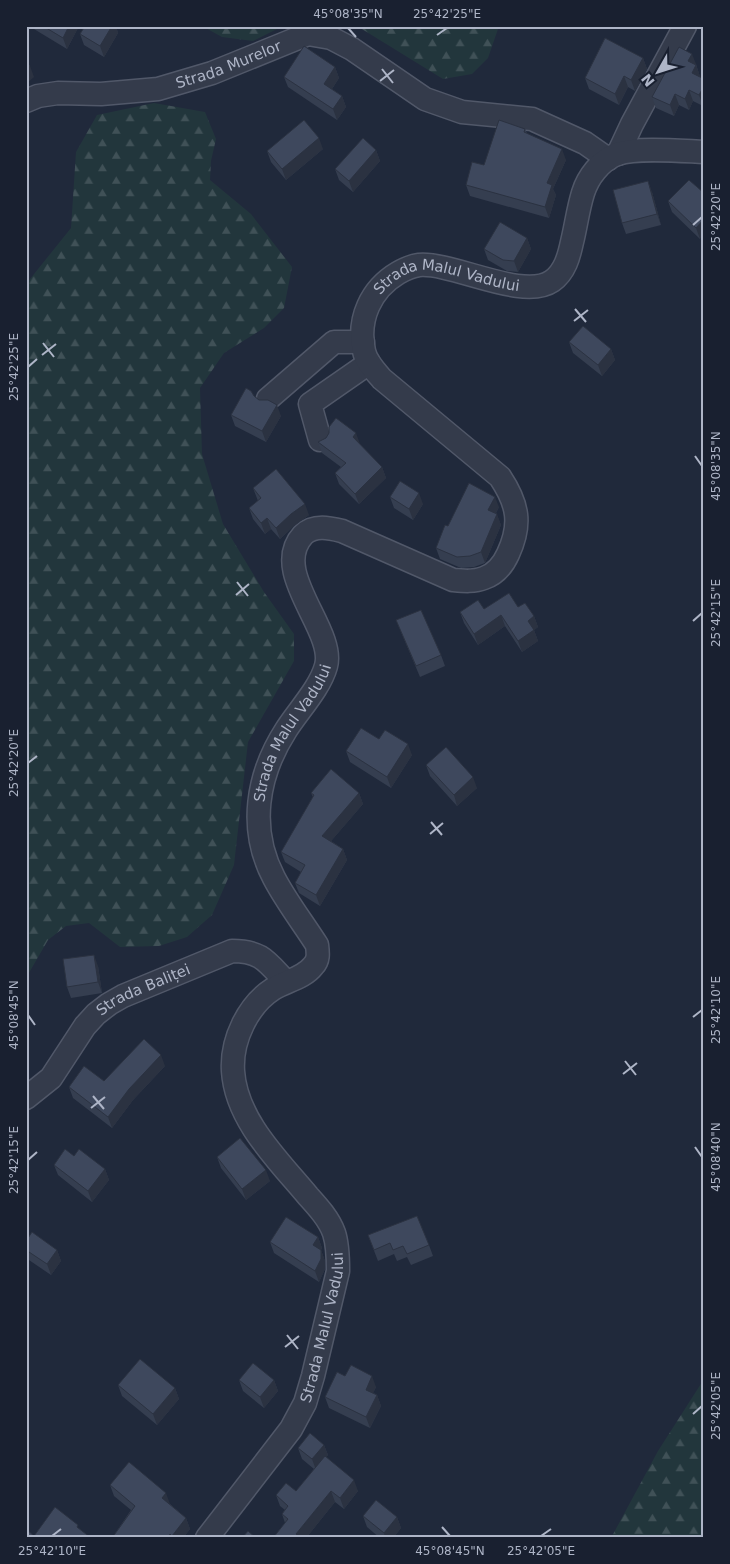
<svg xmlns="http://www.w3.org/2000/svg" width="730" height="1564" viewBox="0 0 730 1564" font-family="'DejaVu Sans',sans-serif">
<defs>
<pattern id="forest-firs" width="22" height="20" patternUnits="userSpaceOnUse" patternTransform="scale(1.25)"><rect width="22" height="20" fill="#22363c"/><path d="M5 1l3.5 6h-7zM16 11l3.5 6h-7z" fill="#405157"/></pattern>
</defs>
<rect width="100%" height="100%" fill="#20293b"/>
<!-- forest -->
<path fill="url(#forest-firs)" d="M202,26H283L253,41L222,37Z
M357,26H499L488,58L472,74L443,79Z
M154,103L205,112L216,139L211,161L210,180L251,214L292,267L284,308L264,328L224,353L200,388L202,454L223,524L264,592L294,634V661L248,742L234,865L212,915L187,937L159,946L120,947L89,923L66,926L48,940L26,978V284L71,228L76,152L97,115Z
M704,1379V1538H611L658,1451Z"/>
<g fill="none" stroke-linecap="round" stroke-linejoin="round">
<!-- minor casing -->
<g stroke="#515869" stroke-width="25">
<g id="minor">
<path id="s1" d="M26,101L38,96L58,93L101,94L158,89L212,73L308,34L331,38L352,49L425,99L462,112L532,119L585,143L608,159"/>
<path d="M618,154L632,124L685,26"/>
<path d="M268,399L334,342H363"/>
<path d="M320,440L310,404L369,363"/>
<path id="s2" d="M26,1098L51,1078L85,1026L96,1014L109,1004L123,996L232,951C262,951 267,962 286,982"/>
<path id="s3" d="M207,1538L291,1429L305,1403L313,1376L338,1271C338,1259 338,1245 334,1233C329,1219 318,1207 308,1196C278,1160 236,1120 233,1071C231,1040 248,1005 273,989C286,981 304,978 313,966C319,960 318,953 317,945C303,923 286,901 274,878C248,829 257,775 286,730C298,711 320,688 326,666C336,630 269,572 303,535C314,524 330,528 342,531L453,580C464,581 474,582 484,578C496,574 503,565 508,554C522,524 518,504 500,477L382,379C375,371 366,362 364,351C357,319 371,289 398,273C405,269 411,266 419,265C453,262 523,301 552,281C565,272 569,256 572,242C576,226 578,209 583,193C588,177 600,161 617,154C637,147 681,151 704,152"/>
</g>
</g>
<!-- minor -->
<use href="#minor" stroke="#343b4b" stroke-width="22"/>
</g>
<!-- wall -->
<path fill="#353e50" d="M29,26H77L78,28L67,49Z
M85,26H116L118,33L104,57L84,45L80,34Z
M643,58L647,69L635,91L628,87L619,105L589,89L585,78Z
M696,64L700,77L704,79L703,106L693,101L689,110L679,105L674,116L656,108L652,97Z
M335,67L339,78L332,89L342,96L346,107L337,120L288,87L284,77Z
M525,129L527,133L566,160L553,189L556,195L549,218L470,196L466,185L484,165Z
M323,149L286,180L271,162L267,151Z
M376,150L380,161L353,192L339,180L335,169Z
M652,192L661,225L626,234L622,223Z
M704,193L700,239L672,212L668,201Z
M527,238L531,249L518,272L507,271L488,260L484,249Z
M569,342L611,349L615,360L602,376L573,353Z
M254,396L281,416L266,442L235,426L231,415Z
M318,442L359,444L382,467L386,478L359,504L339,484L335,473L341,467L322,453Z
M253,488L309,515L295,525L280,539L271,529L265,534L253,519L249,508L258,501Z
M390,497L423,504L413,520L394,508Z
M499,507L496,513L501,525L485,563L474,567L461,568L440,559L436,548L448,526Z
M518,607L534,616L538,627L534,630L538,641L522,652L505,626L478,645L464,623L460,612L484,609Z
M396,620L441,655L445,666L420,677Z
M379,739L412,755L391,788L350,762L346,751Z
M426,765L477,788L457,806L430,776Z
M311,793H359L363,804L331,841L343,849L347,860L320,906L299,893L295,883L301,872L285,862L281,852L313,797Z
M98,966L102,993L71,998L67,987Z
M165,1066L133,1100L112,1128L73,1098L69,1087L104,1081Z
M74,1156L105,1169L109,1180L92,1202L58,1175L54,1165Z
M217,1157L270,1181L246,1200L221,1168Z
M368,1235L429,1245L433,1256L411,1265L407,1257L397,1261L394,1254L378,1261Z
M318,1237L322,1248L321,1250L325,1261V1269L319,1282L274,1253L270,1242Z
M26,1250H57L61,1261L51,1275L26,1258Z
M345,1376L376,1387L373,1393L377,1395L381,1406L370,1428L329,1408L325,1397Z
M239,1380H274L278,1391L264,1408L243,1391Z
M118,1385L175,1388L179,1399L157,1425L122,1396Z
M324,1445L328,1455L326,1457L358,1491L344,1509L335,1502L306,1538H273L285,1523L282,1514L285,1510L280,1506L276,1495L296,1491L314,1469L302,1459L298,1448Z
M110,1485L170,1504L186,1518L190,1529L183,1538H112L131,1510L114,1496Z
M363,1516L397,1517L401,1528L393,1538H380L367,1527Z"/>
<!-- shaded-wall -->
<path fill="#2b3241" d="M69,26H77L78,28L67,49L63,38Z
M112,26H116L118,33L104,57L100,46Z
M692,54L696,64L692,72L688,61Z
M643,58L647,69L635,91L631,80Z
M696,65L700,76L696,84L692,73Z
M30,66L34,77L26,84V69Z
M335,67L339,78L328,95L324,84Z
M624,76L628,87L619,105L615,94Z
M704,86V105L703,106L699,95Z
M689,90L693,101L689,110L685,99Z
M675,94L679,105L674,116L670,105Z
M342,96L346,107L337,120L333,109Z
M319,138L323,149L286,180L282,169Z
M562,149L566,160L553,189L556,195L549,218L545,207L547,183Z
M376,150L380,161L353,192L349,181Z
M648,181L652,192L661,225L657,214Z
M704,219V234L700,239L696,228Z
M527,238L531,249L518,272L514,261Z
M611,349L615,360L602,376L598,365Z
M277,405L281,416L266,442L262,431Z
M356,433L360,444L353,437Z
M382,467L386,478L359,504L355,494Z
M419,493L423,504L413,520L409,509Z
M495,497L499,507L492,521L488,510Z
M305,504L309,515L295,525L280,539L276,528L291,514Z
M497,514L501,525L485,563L481,552Z
M267,518L271,529L265,534L261,523Z
M501,615L505,626L478,645L474,634Z
M534,616L538,627L532,632L528,621Z
M534,630L538,641L522,652L518,641Z
M408,744L412,755L391,788L387,777Z
M473,777L477,788L457,806L454,795Z
M359,793L363,804L326,847L322,836Z
M343,849L347,860L320,906L316,895Z
M94,955L98,966L102,993L98,982Z
M161,1055L165,1066L133,1100L112,1128L108,1117L129,1089Z
M105,1169L109,1180L92,1202L88,1191Z
M266,1170L270,1181L246,1200L242,1189Z
M318,1237L322,1248L321,1250L325,1261V1269L319,1282L315,1271L313,1245Z
M57,1250L61,1261L51,1275L47,1264Z
M372,1376L376,1387L370,1400L366,1390Z
M274,1380L278,1391L264,1408L260,1397Z
M175,1388L179,1399L157,1425L153,1414Z
M377,1395L381,1406L370,1428L366,1417Z
M324,1445L328,1455L316,1470L312,1459Z
M354,1480L358,1491L344,1509L340,1498Z
M331,1491L335,1502L306,1538H298L296,1534Z
M166,1493L170,1504L166,1509L162,1498Z
M397,1517L401,1528L393,1538H385L384,1533Z
M186,1518L190,1529L183,1538H172V1536Z"/>
<!-- building -->
<path fill="#3e485d" stroke="#2b3241" d="M43,26H69L63,38Z
M85,26H112L100,46L80,34Z
M605,38L643,58L631,80L624,76L615,94L585,78Z
M304,46L335,67L324,84L342,96L333,109L284,77Z
M679,47L692,54L688,61L696,65L692,73L704,79V86L699,95L689,90L685,99L675,94L670,105L652,97Z
M26,63L30,66L26,69Z
M304,120L319,138L282,169L267,151Z
M499,120L525,129L524,132L562,149L547,183L552,185L545,207L466,185L472,162L484,165Z
M363,138L376,150L349,181L335,169Z
M689,180L704,193V219L696,228L668,201Z
M648,181L657,214L622,223L613,190Z
M500,222L527,238L514,261L503,260L484,249Z
M583,326L611,349L598,365L569,342Z
M246,388L251,391L254,396L259,400H268L277,405L262,431L231,415Z
M336,418L356,433L353,437L382,467L355,494L335,473L346,463L318,442L326,438L329,433V427Z
M276,469L305,504L291,514L276,528L267,518L261,523L249,508L261,498L253,488Z
M400,481L419,493L409,509L390,497Z
M469,483L495,497L488,510L497,514L481,552L470,556L457,557L436,548L445,525L448,526Z
M509,593L518,607L525,603L534,616L528,621L534,630L518,641L501,615L474,634L460,612L478,600L484,609Z
M421,610L441,655L416,666L396,620Z
M361,728L379,739L385,730L408,744L387,777L346,751Z
M446,747L473,777L454,795L426,765Z
M331,769L359,793L322,836L343,849L316,895L295,883L305,865L281,852L314,795L311,793Z
M94,955L98,982L67,987L63,959Z
M144,1039L161,1055L129,1089L108,1117L69,1087L84,1066L104,1081Z
M240,1138L266,1170L242,1189L217,1157Z
M65,1149L74,1156L79,1149L105,1169L88,1191L54,1165Z
M417,1216L429,1245L407,1254L403,1246L393,1250L390,1243L374,1250L368,1235Z
M286,1217L318,1237L313,1245L321,1250V1259L315,1271L270,1242Z
M32,1232L57,1250L47,1264L26,1250V1241Z
M140,1359L175,1388L153,1414L118,1385Z
M253,1363L274,1380L260,1397L239,1380Z
M351,1365L372,1376L366,1390L377,1395L366,1417L325,1397L337,1372L345,1376Z
M310,1433L324,1445L312,1459L298,1448Z
M325,1456L354,1480L340,1498L331,1491L296,1534L301,1538H273L288,1519L282,1514L288,1506L276,1495L286,1483L296,1491Z
M129,1462L166,1493L162,1498L186,1518L172,1536L170,1534L167,1538H112L135,1506L110,1485Z
M376,1500L397,1517L384,1533L363,1516Z
M55,1507L78,1525L77,1527L91,1538H26V1529L34,1536Z
M248,1531L256,1538H242Z"/>
<!-- ticks -->
<path fill="none" stroke="#aeb5c7" stroke-width="2" d="M348,28L356,37M437,35L447,28M382,69L393,83M380,81L394,70M693,225L702,217M575,309L586,322M574,321L588,310M43,343L54,357M42,355L56,344M28,367L37,359M695,456L702,466M237,582L248,596M236,595L249,584M693,621L702,613M28,763L37,756M431,822L442,835M430,834L443,823M28,1015L35,1025M693,1017L702,1010M625,1061L636,1075M623,1074L637,1063M93,1096L104,1109M91,1108L105,1097M695,1147L702,1157M28,1160L37,1152M287,1335L298,1349M285,1347L299,1336M693,1414L702,1406M442,1527L450,1536M52,1536L61,1529M541,1536L551,1529"/>
<g text-anchor="middle" dominant-baseline="central" stroke-width="4.5" stroke-linejoin="round" paint-order="stroke">
<!-- street labels -->
<g font-size="15" fill="#aeb5c7" stroke="#192030">
<text stroke="none"><textPath href="#s1" startOffset="208">Strada Murelor</textPath></text>
<text stroke="none"><textPath href="#s3" startOffset="1788">Strada Malul Vadului</textPath></text>
<text stroke="none"><textPath href="#s3" startOffset="935">Strada Malul Vadului</textPath></text>
<text stroke="none"><textPath href="#s2" startOffset="164">Strada Baliței</textPath></text>
<text stroke="none"><textPath href="#s3" startOffset="245">Strada Malul Vadului</textPath></text>
</g>
</g>
<!-- border -->
<rect width="730" height="1564" fill="none" stroke="#192030" stroke-width="55"/>
<!-- north arrow -->
<g transform="translate(658 72) rotate(231)" stroke="#192030" stroke-width="4" paint-order="stroke">
<path d="M0-4L9 19L0 12L-9 19Z" fill="#aeb5c7"/>
<text y="-8" font-size="14" font-weight="bold" text-anchor="middle" fill="#aeb5c7">N</text>
</g>
<rect x="28" y="28" width="674" height="1508" fill="none" stroke="#aeb5c7" stroke-width="2"/>
<g font-size="12" text-anchor="middle" fill="#aeb5c7">
<text x="348" y="18">45°08'35"N</text>
<text x="447" y="18">25°42'25"E</text>
<text transform="translate(716 217) rotate(-90)" y="4">25°42'20"E</text>
<text transform="translate(14 367) rotate(-90)" y="4">25°42'25"E</text>
<text transform="translate(716 466) rotate(-90)" y="4">45°08'35"N</text>
<text transform="translate(716 613) rotate(-90)" y="4">25°42'15"E</text>
<text transform="translate(14 763) rotate(-90)" y="4">25°42'20"E</text>
<text transform="translate(716 1010) rotate(-90)" y="4">25°42'10"E</text>
<text transform="translate(14 1015) rotate(-90)" y="4">45°08'45"N</text>
<text transform="translate(716 1157) rotate(-90)" y="4">45°08'40"N</text>
<text transform="translate(14 1160) rotate(-90)" y="4">25°42'15"E</text>
<text transform="translate(716 1406) rotate(-90)" y="4">25°42'05"E</text>
<text x="52" y="1555">25°42'10"E</text>
<text x="450" y="1555">45°08'45"N</text>
<text x="541" y="1555">25°42'05"E</text>
</g>
</svg>
